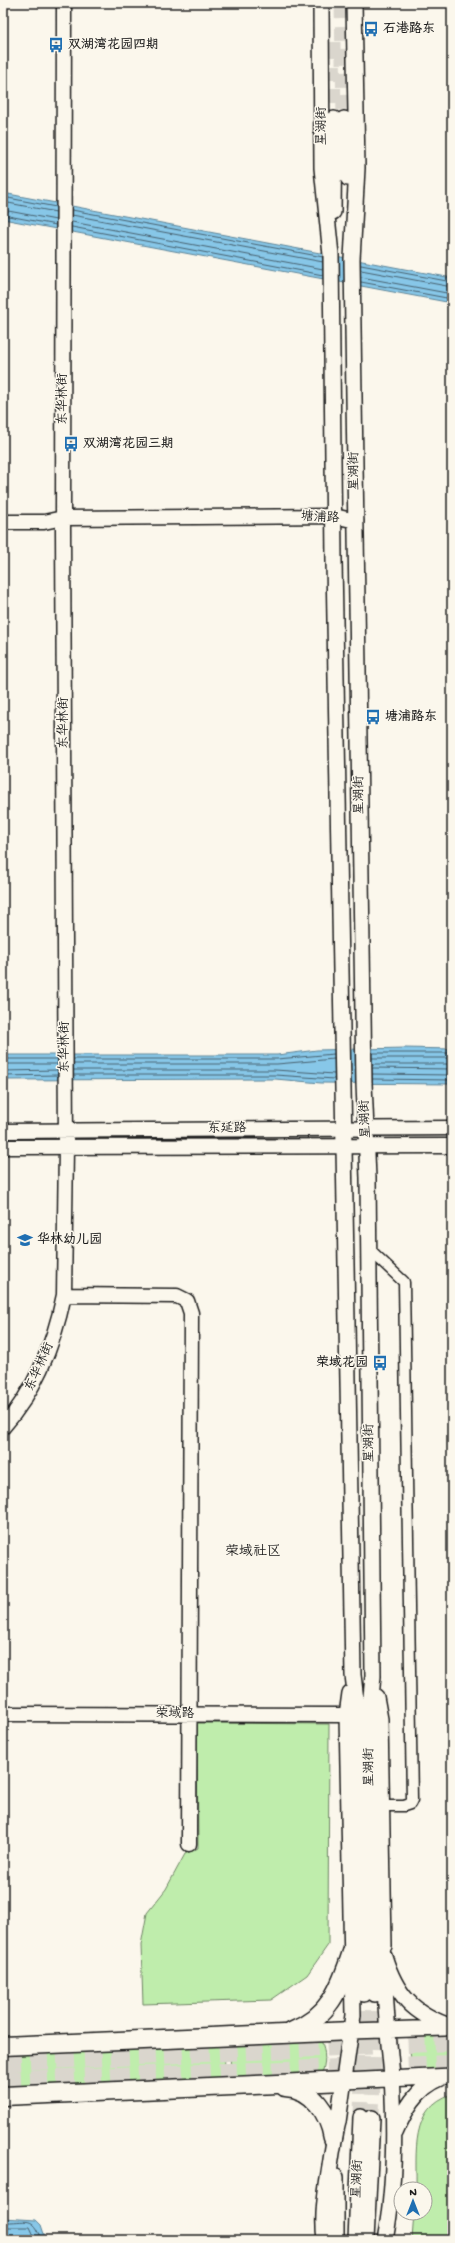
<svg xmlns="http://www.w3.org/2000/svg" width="455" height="2243" viewBox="0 0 455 2243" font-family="'Gochi Hand','LXGW WenKai TC',sans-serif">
<rect width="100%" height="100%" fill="#fbf7ec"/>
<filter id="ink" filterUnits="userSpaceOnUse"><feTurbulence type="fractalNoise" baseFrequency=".025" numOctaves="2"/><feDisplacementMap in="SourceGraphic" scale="8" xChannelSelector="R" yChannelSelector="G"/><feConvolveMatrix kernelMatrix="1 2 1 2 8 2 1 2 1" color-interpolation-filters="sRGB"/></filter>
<g filter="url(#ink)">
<!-- green -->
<path fill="#bfedac" stroke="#6e8464" d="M197,1723L329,1724L328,1945L307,1975L271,2000L143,2004L141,1945L147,1913L166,1889L185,1854L198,1848Z
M452,2032V2073L417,2072C409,2064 408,2044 415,2035Z
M321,2041C326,2049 326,2068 321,2075L230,2077L231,2043Z
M220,2044C225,2053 227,2070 222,2079L3,2088V2053Z
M452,2094V2240H412L414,2213H425V2189H416C417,2153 409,2108 452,2094Z"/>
<!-- water -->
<path fill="#87c7e8" stroke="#5c8396" d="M3,193L452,278V303L3,219Z
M405,1048L452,1049V1084L321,1083L275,1079L3,1080V1055H277L317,1050Z
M3,2218L36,2220L41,2225L46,2240H3Z"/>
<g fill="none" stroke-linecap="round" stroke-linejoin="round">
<!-- shore -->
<path stroke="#47606e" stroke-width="1" d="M3,197L56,207
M3,202L56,212
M3,210L56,220
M72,210L323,257
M3,215L56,225
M72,215L323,262
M72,222L323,269
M72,227L323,275
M361,265L452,282
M361,270L452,287
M361,277L452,294
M361,282L452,299
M372,1053H452
M372,1058H452
M3,1059H58
M74,1059H277L334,1054
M3,1064H58
M74,1064H277L334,1059
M372,1064H452
M372,1068L452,1069
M74,1070H275L334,1074
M3,1071L58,1070
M372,1074L452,1075
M74,1075H275L334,1079
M3,1076L58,1075
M372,1079L452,1080
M3,2222C27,2223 33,2214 42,2240
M3,2227H30L36,2240"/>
<!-- primary-tunnel -->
<path stroke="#dad6cd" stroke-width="15" stroke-dasharray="15 8" stroke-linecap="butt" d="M342,3L344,119
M333,42L334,119
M361,2117L364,1994
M372,2118L375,1994"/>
<!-- highway-tunnel -->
<path stroke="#dad6cd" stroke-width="18" stroke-dasharray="18 9" stroke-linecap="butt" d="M3,2062L452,2042
M3,2080L452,2064"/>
<!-- street casing -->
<g stroke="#1c1c1c" stroke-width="13">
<path id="street" d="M368,1248L404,1282L412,1800L410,1804L404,1806H383"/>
</g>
<!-- secondary casing -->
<g stroke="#1c1c1c" stroke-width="17">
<path id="secondary" d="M3,522H44L63,518L334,516L356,521
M3,1131L452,1128
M3,1147L452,1146
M64,1295L177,1296L187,1301L191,1313L189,1844
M3,1427C36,1390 54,1344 64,1295L66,1147L63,528L64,3
M3,1714L347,1715"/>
</g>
<!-- primary casing -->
<g stroke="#1c1c1c" stroke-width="18">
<path id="primary" d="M321,3L322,168L331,255L334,561L353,1675L358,1717L364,1994
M354,3L357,168L352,259L364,1083L368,1178L373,1676L369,1718L375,1994
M344,119L348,178
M333,212L334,119
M376,1697L380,1719L384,1946
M384,1956C396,1995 413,2014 452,2027
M351,2031L445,2028
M344,2081L452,2076
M395,2133C405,2110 416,2088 441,2078
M336,2177V2240
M325,2240C321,2210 328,2182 332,2153C334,2142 335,2133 338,2122L353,2015L347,1715L350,1693
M356,2240L361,2117
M366,2240L372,2118
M385,2240C395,2188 395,2129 392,2076C389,2043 385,2010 385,1976"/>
</g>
<!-- highway casing -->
<g stroke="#1c1c1c" stroke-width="21">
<path id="highway" d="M291,2032C329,2017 340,1989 352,1952
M3,2046L351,2031
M285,2087C313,2088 329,2114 333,2138
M3,2096L344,2081"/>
</g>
<!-- street -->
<use href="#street" stroke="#fbf7ec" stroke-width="10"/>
<!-- secondary -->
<use href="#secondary" stroke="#fbf7ec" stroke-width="14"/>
<!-- primary -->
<use href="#primary" stroke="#fbf7ec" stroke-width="15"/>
<!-- highway -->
<use href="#highway" stroke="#fbf7ec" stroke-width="18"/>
</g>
</g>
<!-- icons -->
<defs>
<g id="bus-bare" transform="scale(1.2)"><path d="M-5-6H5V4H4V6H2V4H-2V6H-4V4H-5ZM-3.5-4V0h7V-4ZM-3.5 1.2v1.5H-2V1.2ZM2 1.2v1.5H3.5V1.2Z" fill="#1f6fb2" stroke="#fbf7ec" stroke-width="2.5" paint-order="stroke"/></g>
<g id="school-bare" transform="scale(1.2)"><path d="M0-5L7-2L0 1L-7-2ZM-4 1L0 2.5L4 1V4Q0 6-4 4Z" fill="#1f6fb2" stroke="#fbf7ec" stroke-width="2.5" paint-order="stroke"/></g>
</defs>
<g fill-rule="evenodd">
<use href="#bus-bare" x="371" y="29"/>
<use href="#bus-bare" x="56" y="45"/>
<use href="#bus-bare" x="71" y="444"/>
<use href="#bus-bare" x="373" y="717"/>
<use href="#school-bare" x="25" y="1240"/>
<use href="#bus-bare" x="380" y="1363"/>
</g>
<g text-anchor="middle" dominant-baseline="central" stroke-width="3" stroke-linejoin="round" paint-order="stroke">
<!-- poi labels -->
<g font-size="13" font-weight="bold" fill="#1c1c1c" stroke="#fbf7ec" text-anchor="start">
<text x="383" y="29">石港路东</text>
<text x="68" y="45">双湖湾花园四期</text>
<text x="83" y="444">双湖湾花园三期</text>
<text x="385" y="717">塘浦路东</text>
<text x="37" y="1240">华林幼儿园</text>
<text x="368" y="1363" text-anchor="end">荣域花园</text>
</g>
<!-- street labels -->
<g font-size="13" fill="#1c1c1c" stroke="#fbf7ec">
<text transform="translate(322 126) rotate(-90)">星湖街</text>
<text transform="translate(63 399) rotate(-90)">东华林街</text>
<text transform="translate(355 471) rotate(-91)">星湖街</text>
<text transform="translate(320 518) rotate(3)">塘浦路</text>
<text transform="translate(64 723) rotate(-90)">东华林街</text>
<text transform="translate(360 795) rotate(-91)">星湖街</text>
<text transform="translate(65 1047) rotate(-90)">东华林街</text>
<text transform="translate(366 1119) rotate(-93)">星湖街</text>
<text transform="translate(227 1129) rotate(-1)">东延路</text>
<text transform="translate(40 1367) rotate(-66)">东华林街</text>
<text transform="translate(370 1443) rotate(-91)">星湖街</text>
<text x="175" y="1714">荣域路</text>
<text transform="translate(370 1767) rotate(-91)">星湖街</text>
<text transform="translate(358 2179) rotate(-88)">星湖街</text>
</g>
<!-- neighbourhood labels -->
<g font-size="14" fill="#1c1c1c" stroke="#fbf7ec">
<text x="253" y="1552">荣域社区</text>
</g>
</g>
<!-- margin -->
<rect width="455" height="2243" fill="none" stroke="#fbf7ec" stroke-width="16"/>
<rect x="8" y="8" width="439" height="2227" fill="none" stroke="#1c1c1c" stroke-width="1.5" filter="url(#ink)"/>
<!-- north arrow -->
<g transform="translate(413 2201)"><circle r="19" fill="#fbf7ec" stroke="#a29f99"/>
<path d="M0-3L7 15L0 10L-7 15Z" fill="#1f6fb2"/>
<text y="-6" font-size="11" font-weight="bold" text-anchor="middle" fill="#1c1c1c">N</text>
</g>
</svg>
